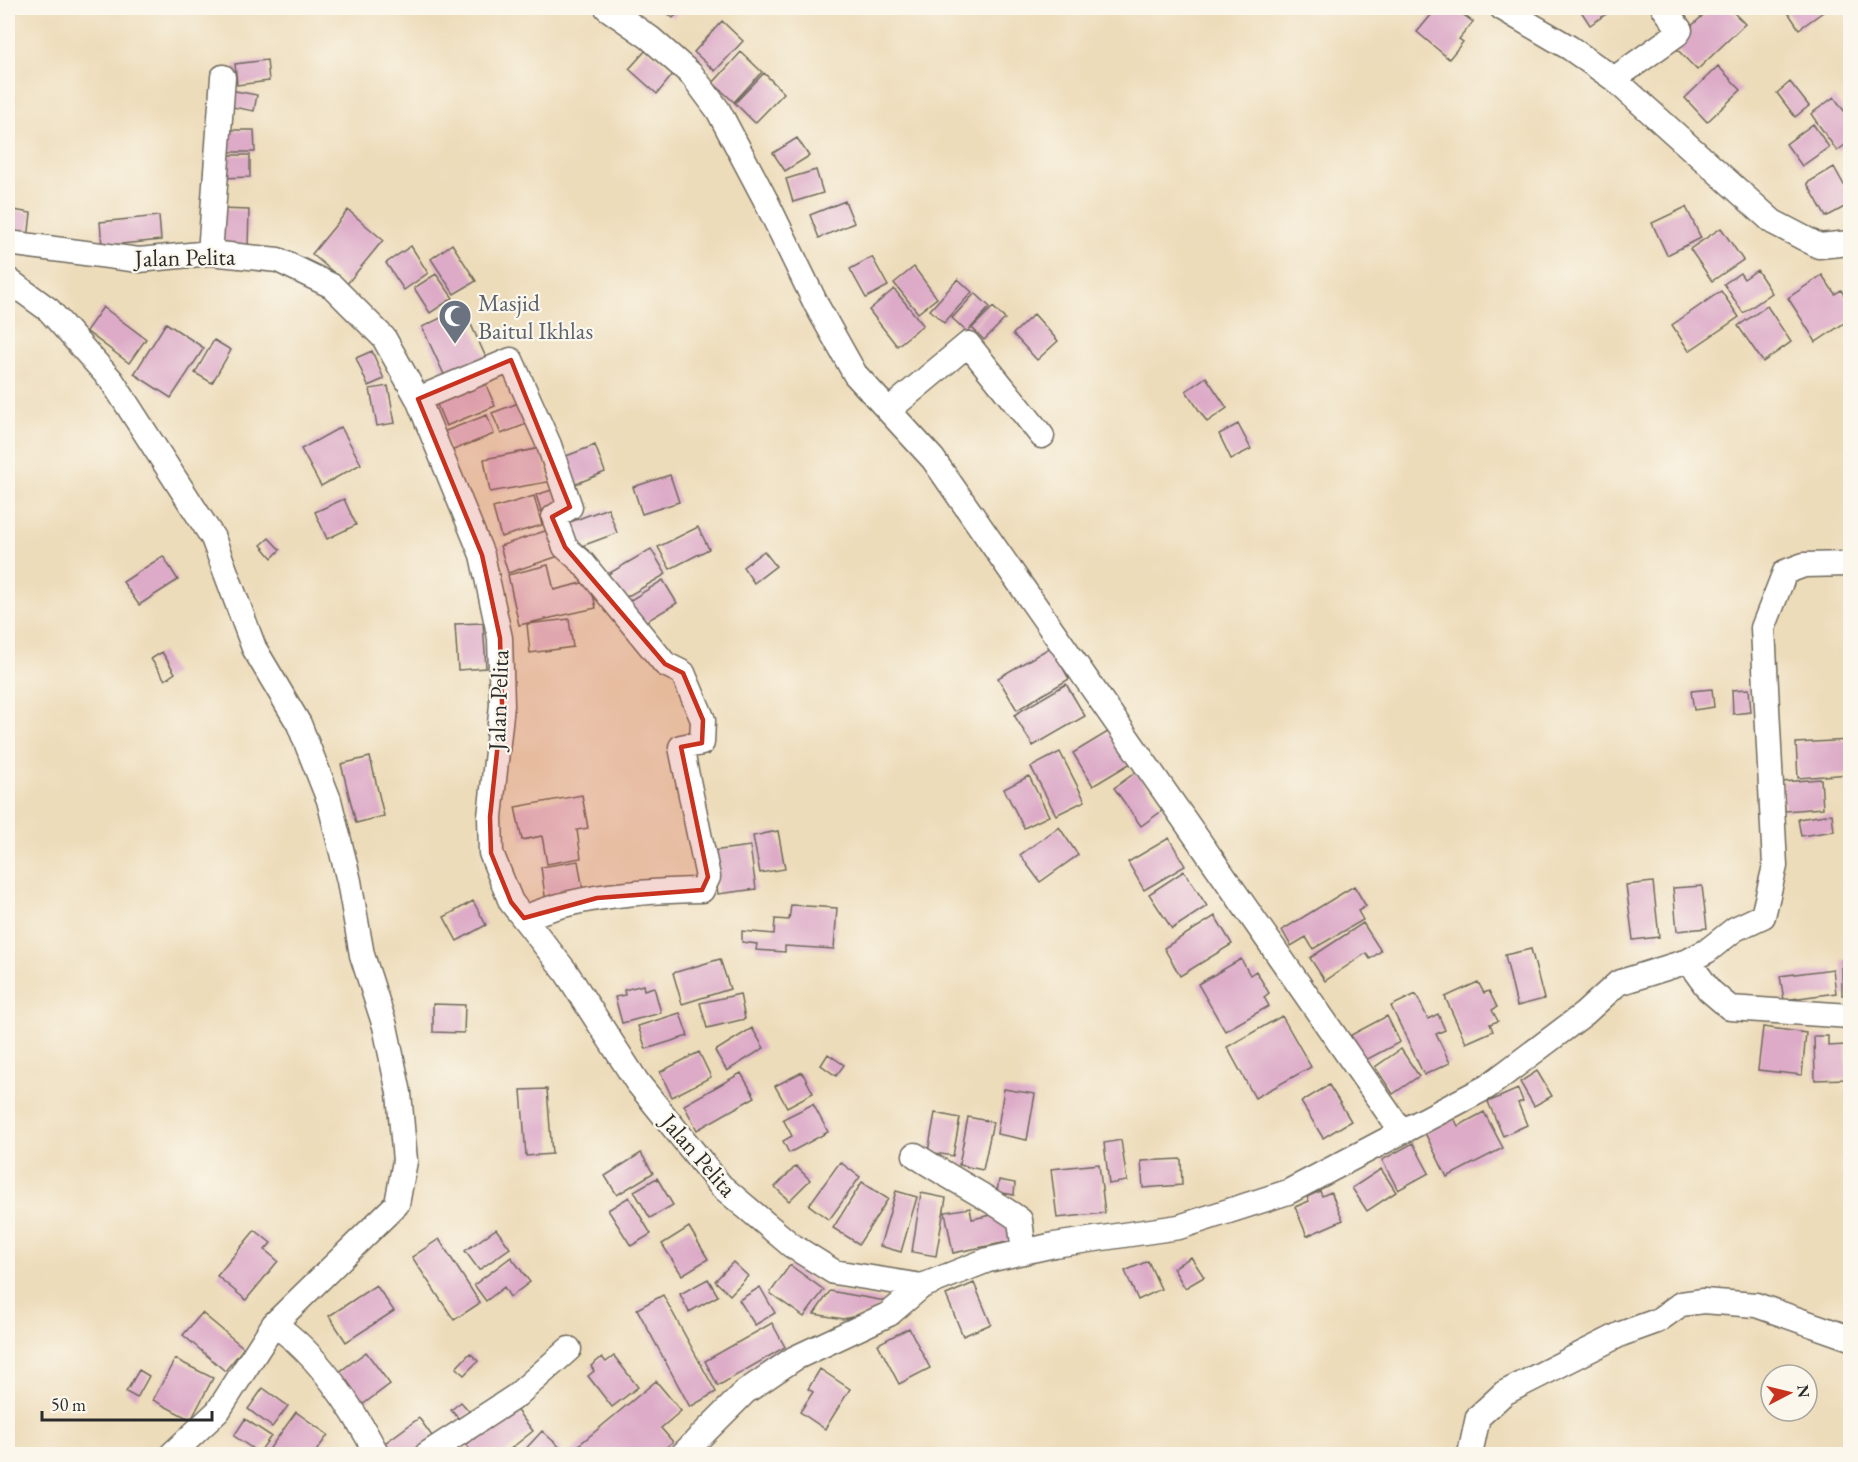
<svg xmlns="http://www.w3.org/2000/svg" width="1858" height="1462" viewBox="0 0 1858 1462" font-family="'EB Garamond',serif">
<rect width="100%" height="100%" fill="#fbf7ec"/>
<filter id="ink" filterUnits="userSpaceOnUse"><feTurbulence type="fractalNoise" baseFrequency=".0167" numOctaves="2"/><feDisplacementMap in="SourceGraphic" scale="12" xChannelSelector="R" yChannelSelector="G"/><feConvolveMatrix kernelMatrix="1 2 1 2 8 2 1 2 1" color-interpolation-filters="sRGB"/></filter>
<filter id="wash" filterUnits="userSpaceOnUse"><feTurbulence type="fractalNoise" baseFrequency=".008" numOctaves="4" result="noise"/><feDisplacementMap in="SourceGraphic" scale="24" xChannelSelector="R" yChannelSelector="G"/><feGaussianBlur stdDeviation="1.35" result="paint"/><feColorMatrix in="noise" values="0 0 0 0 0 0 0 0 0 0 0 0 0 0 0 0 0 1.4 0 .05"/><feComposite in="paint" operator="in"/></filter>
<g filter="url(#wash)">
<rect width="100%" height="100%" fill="#eddcba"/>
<g id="blocks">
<!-- building -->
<path fill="#ddabc8" d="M661,8H682L673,18Z
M1437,8H1454L1473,22L1459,39L1463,42L1449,59L1417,32Z
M1579,8H1615L1590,25Z
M1711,8H1729L1745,24L1697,70L1672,44Z
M1785,8H1824L1826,10L1799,29Z
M722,21L743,41L715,71L694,52Z
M647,49L674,73L657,94L629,69Z
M741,52L762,72L734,102L713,83Z
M267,60L269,81L237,85L235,64Z
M1718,66L1741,90L1707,122L1685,98Z
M764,73L784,93L755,123L735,103Z
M1790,82L1809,106L1795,117L1777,93Z
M230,90L257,95L254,111L227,106Z
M1834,97L1850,119V141L1837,151L1811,114Z
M1813,124L1829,147L1802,166L1786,144Z
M225,130H254L255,152H226Z
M797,138L809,156L785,171L773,153Z
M221,155H250V177L221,178Z
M1834,167L1850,196V204L1826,217L1807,183Z
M816,170L823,193L793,202L786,179Z
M845,201L854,223L819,238L810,215Z
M1686,207L1701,238L1667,255L1652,223Z
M8,209L31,213L28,240L8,238Z
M220,209L249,210L248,247L219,246Z
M348,210L383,240L347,284L312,254Z
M159,216L161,240L102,246L100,222Z
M1721,228L1743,260L1712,281L1690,249Z
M452,244L476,281L454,294L431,259Z
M411,246L428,273L404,290L386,263Z
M872,257L888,286L866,298L850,269Z
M914,267L937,298L918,313L894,283Z
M1757,270L1772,293L1743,313L1724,284L1740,273L1744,279Z
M436,274L453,298L430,313L414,288Z
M1822,275L1835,294L1841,290L1850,305V319L1816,342L1788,298Z
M958,279L972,292L944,323L930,310Z
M894,289L923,325L897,346L869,310Z
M1721,291L1739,317L1689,351L1672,325Z
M975,293L990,307L967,332L952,318Z
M1767,306L1791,342L1763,362L1738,326Z
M103,307L146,339L129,363L86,331Z
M463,307L489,364L448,383L422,327Z
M993,307L1005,319L984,340L972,328Z
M1034,314L1058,341L1037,360L1013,334Z
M166,323L204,348L171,398L134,374Z
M214,340L231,350L212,383L195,373Z
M372,351L384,379L368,386L356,358Z
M1206,377L1227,408L1207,422L1186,391Z
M484,380L495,406L446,426L435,400Z
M388,386L395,423L377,426L370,389Z
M521,402L529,423L501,434L492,413Z
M487,415L494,434L451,451L443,432Z
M1238,424L1251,449L1231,459L1219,434Z
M341,427L361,464L321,486L301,449Z
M595,445L605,472L571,486L561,458Z
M541,448L548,482L490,492L484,459Z
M670,475L679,502L642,514L633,487Z
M558,488L565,509L543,516L536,495Z
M534,496L542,525L501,537L493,508Z
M344,499L356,525L327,539L315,512Z
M608,508L617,533L571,550L562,525Z
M698,527L709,549L670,569L658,547Z
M551,529L559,556L508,573L500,546Z
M269,538L280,550L272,558L261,545Z
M651,549L666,574L623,599L608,574Z
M764,551L776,566L754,583L743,567Z
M163,556L178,580L139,605L123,582Z
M548,565L554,590L590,581L596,608L519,625L508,575Z
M663,580L677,603L642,624L629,601Z
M569,619L573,647L530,653L527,624Z
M483,623L486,668L458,670L455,624Z
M1051,647L1069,679L1017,710L998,678Z
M162,652L175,673L165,680L151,659Z
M1066,684L1085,716L1033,746L1014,715Z
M1712,689L1714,707L1694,710L1691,691Z
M1749,689L1751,712L1733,714L1732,690Z
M1111,730L1131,763L1093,786L1073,753Z
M1850,740V774L1798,778L1796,743Z
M1060,752L1085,801L1056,815L1031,767Z
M370,757L384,816L356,823L341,764Z
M1136,772L1163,810L1141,826L1114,788Z
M1029,776L1049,816L1024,828L1004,789Z
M1821,779L1823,808L1785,811L1782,782Z
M582,795L588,828L577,830L581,858L547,864L542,836L522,840L515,807Z
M1832,814L1834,831L1801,836L1798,819Z
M1059,827L1078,855L1040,882L1020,855Z
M778,831L785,869L760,873L753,836Z
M1169,838L1185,866L1144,890L1128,862Z
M750,846L756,889L718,894L712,851Z
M578,861L584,896L546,903L541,867Z
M1184,871L1207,906L1172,929L1149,894Z
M1653,882L1659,937L1633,940L1626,885Z
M1354,886L1366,906L1358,911L1363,920L1313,949L1306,937L1291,946L1282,930Z
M1702,886L1707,928L1677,931L1673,888Z
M473,901L486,925L457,941L444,917Z
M791,905L837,908L834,949L785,946V952L756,950L757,944L742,942V931L774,934L775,919L789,920Z
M1215,916L1232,944L1180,976L1164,948Z
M1363,923L1381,951L1370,959L1366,953L1325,981L1310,958Z
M1531,949L1544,999L1517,1006L1505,955Z
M720,959L730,989L682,1004L673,973Z
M1241,959L1250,975L1256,971L1269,993L1264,997L1269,1006L1225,1031L1198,984Z
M1842,960H1850V995H1842Z
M1833,969L1836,993L1784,1000L1780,976Z
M1478,982L1484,993L1489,991L1497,1007L1492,1010L1498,1021L1490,1024L1493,1031L1466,1043L1445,997Z
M643,985L644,990L654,987L661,1013L622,1023L615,997L625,995L624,990Z
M740,994L745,1019L707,1028L700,1003Z
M1416,994L1428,1019L1438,1014L1445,1030L1436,1034L1450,1063L1424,1075L1391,1006Z
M433,1004L465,1005L464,1033L433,1032Z
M680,1013L688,1036L646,1049L638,1026Z
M1282,1016L1311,1067L1255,1098L1227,1047Z
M1387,1016L1400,1042L1364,1061L1351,1035Z
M1763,1027L1806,1033L1802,1075L1758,1070Z
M752,1028L764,1048L727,1071L715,1051Z
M1814,1036H1828V1046L1846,1045L1847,1079L1815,1080Z
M1401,1049L1419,1076L1393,1094L1375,1067Z
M699,1052L711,1077L672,1097L660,1072Z
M828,1054L844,1065L836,1076L821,1065Z
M1537,1071L1552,1096L1534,1106L1520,1082Z
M802,1072L813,1093L787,1107L775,1086Z
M741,1073L755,1097L697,1130L684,1105Z
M1329,1085L1351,1121L1323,1138L1301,1102Z
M547,1089L552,1154L526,1156L521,1090Z
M1004,1089L1035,1094L1027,1140L997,1134Z
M1518,1089L1523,1101L1518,1103L1527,1125L1503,1136L1488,1102Z
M813,1104L828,1132L789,1153L783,1141L792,1136L783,1119Z
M1484,1112L1503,1148L1447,1177L1425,1133L1454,1118L1458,1126Z
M935,1113L960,1118L953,1156L928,1152Z
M968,1117L993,1122L983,1170L959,1165Z
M1121,1140L1127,1181L1109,1184L1104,1143Z
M1413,1143L1429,1173L1398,1190L1382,1160Z
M641,1153L653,1173L617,1195L605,1176Z
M1181,1159L1182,1185L1143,1188L1141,1161Z
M840,1162L860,1177L829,1220L809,1205Z
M1099,1164L1105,1213L1057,1218L1051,1169Z
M796,1166L810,1180L789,1201L775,1187Z
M1381,1169L1396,1192L1367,1211L1352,1188Z
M657,1178L673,1205L650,1218L634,1191Z
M999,1180L1015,1183L1014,1195L997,1192Z
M862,1182L888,1199L859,1244L833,1228Z
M896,1191L917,1197L901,1252L880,1246Z
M1320,1191L1322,1196L1331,1192L1343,1220L1307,1236L1295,1207L1309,1201L1307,1197Z
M921,1193L946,1198L936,1256L912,1252Z
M629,1197L651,1234L631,1246L608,1210Z
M970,1208L972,1219L1006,1212L1012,1241L953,1253L945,1212Z
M689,1227L708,1259L682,1275L662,1244Z
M496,1229L510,1248L479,1270L465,1251Z
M255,1230L271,1243L265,1250L278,1261L246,1300L217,1276Z
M439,1239L480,1303L454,1320L412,1257Z
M511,1257L530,1282L510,1297L504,1287L486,1301L474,1285Z
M1191,1257L1204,1277L1185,1288L1173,1268Z
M1148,1261L1161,1289L1138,1300L1125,1271Z
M733,1262L748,1276L730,1295L715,1281Z
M790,1265L824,1290L804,1317L770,1293Z
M708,1279L718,1296L689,1312L680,1294Z
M974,1283L991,1324L963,1336L946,1295Z
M376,1285L394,1311L346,1342L329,1316Z
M760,1287L775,1313L755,1325L739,1300Z
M830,1291L885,1301L870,1313L843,1319L814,1314Z
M663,1295L716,1392L690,1407L637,1309Z
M202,1313L244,1348L225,1371L183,1335Z
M772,1323L785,1347L718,1386L705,1361Z
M909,1328L930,1368L899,1384L878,1344Z
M366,1352L390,1384L362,1405L338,1373Z
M470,1353L478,1361L464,1375L456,1368Z
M614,1356L638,1387L612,1407L588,1376L594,1371L591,1366L602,1357L606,1362Z
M175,1359L213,1378L191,1420L153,1400Z
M820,1369L850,1389L825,1429L800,1412L813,1392L808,1389Z
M139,1370L149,1376L137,1398L126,1392Z
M656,1381L681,1411L661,1428L673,1442L657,1454H568Z
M263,1388L288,1406L272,1427L248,1409Z
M461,1402L470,1412L460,1420L451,1410Z
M514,1407L533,1431L504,1454H474L466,1445Z
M296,1412L328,1435L314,1454H280L270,1448Z
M419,1418L435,1440L416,1454H394L385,1443Z
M245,1419L271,1436L259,1453L234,1436Z
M542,1431L562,1449L557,1454H521Z"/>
</g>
</g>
<g filter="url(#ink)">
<use href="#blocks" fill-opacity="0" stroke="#6f695d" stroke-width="1.5"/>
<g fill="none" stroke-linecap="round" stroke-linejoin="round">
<!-- minor casing -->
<g stroke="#6f695d" stroke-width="27">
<path id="minor" d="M607,8L650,38L692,75L718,110L765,199L817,306L855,374L933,459L1401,1131
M1502,8L1570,48L1614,79L1773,222L1819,246L1850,243
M1614,79L1677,34L1680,30L1664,8
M8,243L139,260L210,253L278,260L332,286L384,338L418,399L482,555L500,638L502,705L490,817L491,853L511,902L566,972L637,1082L721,1186L791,1245L834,1272L922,1286
M210,253L223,77
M8,280L49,310L112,381L213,538L254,648L299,724L329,800L349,881L362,955L385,1026L399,1093L405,1161L397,1204L274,1324L218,1411L172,1454
M418,399L511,360L549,445L570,507L554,517L565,547L582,562L665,664L683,673L703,720L702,743L681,747L708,877L702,890C643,891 579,895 524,918
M889,410L968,344L1042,436
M1688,961L1707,951L1735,929L1763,916L1775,866L1763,628L1785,572L1804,565L1850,564
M915,1155C949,1178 987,1196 1020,1220L1024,1252
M274,1324C319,1355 352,1407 377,1454
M427,1454L516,1396L569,1349
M683,1454L745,1392L795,1358L889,1314L922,1286L988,1260L1054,1245L1179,1227L1288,1192L1487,1087L1584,1014L1618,983L1688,961L1709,990L1730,1008L1850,1016
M1470,1454L1478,1417L1504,1393L1621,1334L1657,1321L1681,1304L1703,1301L1756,1305L1850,1338"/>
</g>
<!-- minor -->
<use href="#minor" stroke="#fff" stroke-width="24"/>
</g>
</g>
<!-- marked area -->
<path fill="#c8321e" fill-opacity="0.2" stroke="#c8321e" stroke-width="4.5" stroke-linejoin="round" d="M511,360L570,507L552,517L565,547L665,664L683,673L703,720L702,743L681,747L708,877L702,890L597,898L524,918L511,902L491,853L490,817L502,705L500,638L482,555L418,399Z"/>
<!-- icons -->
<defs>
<g id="mosque-pin" transform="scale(1.725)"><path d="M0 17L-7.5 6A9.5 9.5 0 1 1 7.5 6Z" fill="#6b7280" stroke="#fbf7ec"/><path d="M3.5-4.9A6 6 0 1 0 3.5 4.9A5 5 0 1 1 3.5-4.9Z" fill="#fff"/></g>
</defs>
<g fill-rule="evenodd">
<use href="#mosque-pin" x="455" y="316"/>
</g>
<g text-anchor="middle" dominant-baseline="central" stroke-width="4.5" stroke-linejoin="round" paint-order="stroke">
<!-- street labels -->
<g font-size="24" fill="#2b2b2b" stroke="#fbf7ec">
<text transform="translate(185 257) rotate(-1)">Jalan Pelita</text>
<text transform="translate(498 700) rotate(-88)">Jalan Pelita</text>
<text transform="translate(699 1155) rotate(49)">Jalan Pelita</text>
</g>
<!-- worship labels -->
<g font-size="24" fill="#5b616d" stroke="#fbf7ec" text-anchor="start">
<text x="478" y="302">Masjid<tspan x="478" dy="28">Baitul Ikhlas</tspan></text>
</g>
</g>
<!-- margin -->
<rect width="1858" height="1462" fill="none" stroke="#fbf7ec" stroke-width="30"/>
<!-- north arrow -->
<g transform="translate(1789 1393) rotate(83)"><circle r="28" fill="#fbf7ec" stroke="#a8a59f" stroke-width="1.5"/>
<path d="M0-4.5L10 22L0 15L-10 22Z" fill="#c8321e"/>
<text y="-9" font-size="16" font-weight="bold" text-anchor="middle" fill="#2b2b2b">N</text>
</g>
<!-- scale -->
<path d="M42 1411v9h170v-9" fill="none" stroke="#2b2b2b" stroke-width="3"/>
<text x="51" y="1411" font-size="18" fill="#2b2b2b" stroke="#fbf7ec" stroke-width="4.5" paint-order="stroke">50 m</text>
</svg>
